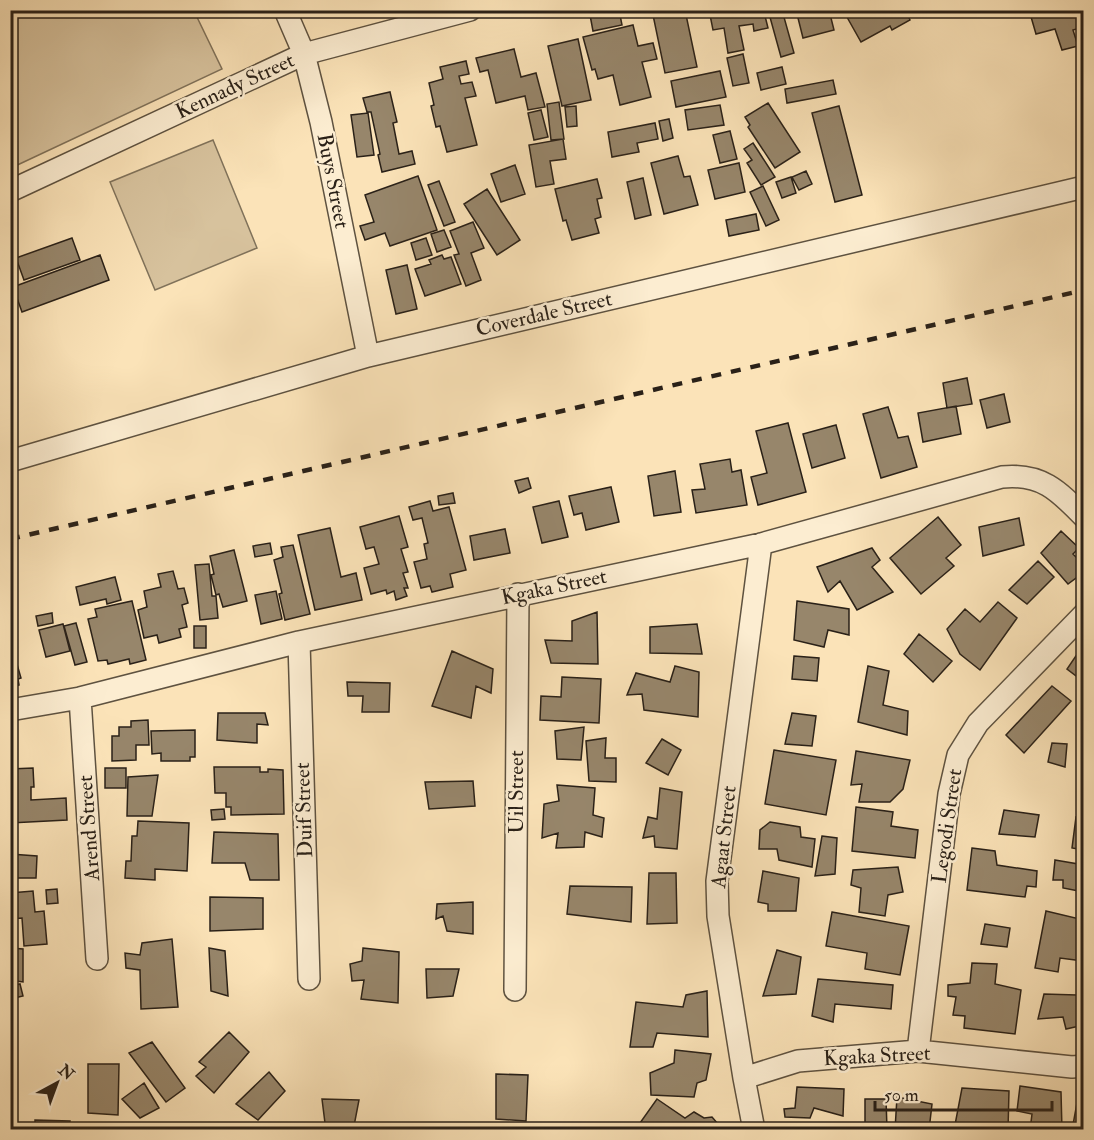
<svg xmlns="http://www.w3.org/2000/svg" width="1094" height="1140" viewBox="0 0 1094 1140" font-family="'IM FELL Double Pica',serif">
<rect width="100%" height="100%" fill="#fbe3b8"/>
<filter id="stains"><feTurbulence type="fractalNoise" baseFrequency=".00333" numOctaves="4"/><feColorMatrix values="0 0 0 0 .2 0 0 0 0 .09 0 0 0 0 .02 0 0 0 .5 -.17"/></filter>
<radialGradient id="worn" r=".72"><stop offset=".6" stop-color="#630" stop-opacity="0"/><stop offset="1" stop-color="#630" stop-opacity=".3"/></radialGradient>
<!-- park -->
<path fill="#d7c29d" stroke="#80725a" stroke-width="1.5" d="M10,11H194L222,69L11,168Z
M213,140L257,248L155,290L110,182Z"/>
<!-- building -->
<path fill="#97866b" stroke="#2a2118" stroke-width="1.5" d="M613,10H619L622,25L593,31L590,15Z
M674,10H685L697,67L665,73L653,15Z
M709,10H767L768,15L765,16L768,28L754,31L753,24L739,26L744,50L728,53L724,28L713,30Z
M768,10H782L794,53L781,57Z
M796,10H829L834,30L803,38Z
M843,10H918L908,16L910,20L892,30L890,26L861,42Z
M1029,10H1084V27L1073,30L1078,46L1062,50L1055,29L1036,34Z
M633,25L638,46L653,43L657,59L642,62L651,97L620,105L613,75L598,79L595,69L592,70L583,37Z
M578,39L591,100L562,106L548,46Z
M514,49L521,77L536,73L545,107L528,110L525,96L496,103L488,70L480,72L476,58Z
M743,54L749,83L733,86L727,58Z
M466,61L469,74L459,76L461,84L472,82L476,96L465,98L477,145L447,152L440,126L436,127L431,106L434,105L429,83L443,79L440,67Z
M782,67L786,84L761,90L757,73Z
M720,71L726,97L676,107L671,81Z
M833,80L836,94L787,103L785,89Z
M390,92L397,122L393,123L399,154L412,151L415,164L382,172L378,155L380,154L371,112H367L363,98Z
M559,102L564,139L551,140L547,104Z
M768,103L800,152L775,168L748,127L750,125L745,117Z
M720,105L724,125L688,130L685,110Z
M576,106L577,126L567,127L565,107Z
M839,106L862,195L835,202L812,113Z
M541,110L548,137L534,140L528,113Z
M368,113L374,155L357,157L351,115Z
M669,119L673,138L663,141L659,121Z
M655,123L658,139L637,143L639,152L612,157L608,132Z
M730,131L737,159L720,163L713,135Z
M563,139L566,159L550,161L554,184L536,187L529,145Z
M753,143L775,177L761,185L747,163L752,160L744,149Z
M678,156L684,177L690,176L698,205L664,214L651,163Z
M739,163L745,192L715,199L708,170Z
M515,165L525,194L501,202L491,174Z
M806,171L812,184L799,190L792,177Z
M418,176L437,230L390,246L385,233L365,240L360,226L374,222L365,195Z
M791,177L796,193L782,198L776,182Z
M643,178L651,215L635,219L627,182Z
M597,179L602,198L597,199L601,217L595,219L599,233L572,240L566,220L563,221L555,189Z
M439,181L455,222L444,226L428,185Z
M763,186L779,220L766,226L750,192Z
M487,189L520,240L497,255L464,204Z
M756,214L759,230L729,236L726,220Z
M473,222L484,248L471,253L481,280L466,286L454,255L459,254L450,231Z
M444,230L451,247L437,252L431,234Z
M72,238L80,260L24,280L16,258Z
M426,238L432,255L416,260L411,243Z
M100,255L109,280L22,312L13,287Z
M442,255L444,259L451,257L461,284L425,296L415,269L431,264L429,260Z
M407,265L417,309L396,314L386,270Z
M967,378L972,404L947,408L943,383Z
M1004,394L1010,422L987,428L980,400Z
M956,406L961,434L923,442L918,413Z
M888,407L898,438L908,436L917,467L881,478L863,414Z
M788,423L806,492L758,505L751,477L767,473L756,431Z
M836,425L845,458L812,468L803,434Z
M730,459L732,472L741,470L747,505L696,513L692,490L705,489L700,464Z
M675,471L681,512L654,516L648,476Z
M528,478L531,488L519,493L515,481Z
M611,487L619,522L586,530L582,513L574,515L569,496Z
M453,493L455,503L439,505L438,496Z
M430,501L433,511L449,507L466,570L450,574L453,587L432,592L430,586L421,588L414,562L427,559L424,544L428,543L422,518L413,520L409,507Z
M559,501L568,537L542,543L533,507Z
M399,516L408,547L401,549L408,572L403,573L408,588H404L407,596L396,600L394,591L387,594L386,590L371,594L364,568L379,564L374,547L366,549L360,527Z
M938,517L961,545L946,558L954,566L921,594L890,558Z
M1019,518L1024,545L983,556L979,527Z
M330,528L341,577L356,573L362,600L315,610L298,535Z
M505,529L510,553L474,560L470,536Z
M1061,531L1079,548L1073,554L1084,565V572L1068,584L1041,553Z
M270,543L272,554L255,557L253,546Z
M293,545L310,614L285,620L279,594L282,593L274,560L283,557L281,547Z
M872,548L880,560L872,567L893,592L857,610L840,581L828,592L817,567Z
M234,550L247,601L223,607L219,594L216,595L211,575L214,574L210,556Z
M1038,561L1054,577L1027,604L1009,590Z
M209,564L212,596H216L218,618L200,620L195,565Z
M173,571L178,589L184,588L188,603L182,605L187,627L179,629L181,637L159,643L157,635L144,638L138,610L147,607L144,591L161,587L158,574Z
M115,577L121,600L107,604L106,599L80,605L76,587Z
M276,591L282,619L261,624L255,595Z
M132,601L146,660L130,664L129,659L108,664L107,660L98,661L88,619L97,617L95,609Z
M797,601L849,609V635L828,630L824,647L794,640Z
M998,602L1017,618L980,670L960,654L947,629L965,609L980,622Z
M597,612L598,664L551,663L545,640L572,641V621Z
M52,613L53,623L38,626L36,616Z
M76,623L87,662L75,665L64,626Z
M63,624L70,651L46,657L39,630Z
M697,624L702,654L650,653V627Z
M194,626H206V648H194Z
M919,634L952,661L933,682L904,654Z
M10,640L21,678L18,679L19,685L10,688Z
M1080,650L1084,652V682L1067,669Z
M452,651L493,669L491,693L476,686L471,718L432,706Z
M794,656L819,658L817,681L792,679Z
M675,666L699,672L698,717L644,710L642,694L627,695L636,673L670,682Z
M868,666L889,671L883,705L908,711L907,735L858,722Z
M562,677L601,679L599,723L540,720L541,696L561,697Z
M347,682L390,683L389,712H362L363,696H348Z
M1052,686L1071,701L1024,753L1006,735Z
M218,713H265L268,725L257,724V743L217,740Z
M792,713L816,716L812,746L785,744Z
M148,720L149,745H136V760L112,761V736H119V727H131V721Z
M584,727L581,760L557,759L555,731Z
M195,730V757H190V761H161V753L152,754L151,731Z
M606,738L605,758H616V782L589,781L586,741Z
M662,739L681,750L668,775L646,763Z
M1052,743L1067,744L1065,767L1048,762Z
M774,750L836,760L826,815L765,804Z
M856,751L910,760L903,789L890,802H859L862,784L851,785Z
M214,767H260V772H268V769L283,770L284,814L231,815V807H226V793H215Z
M33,768L34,787H31V800L66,798L67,820L10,823V769Z
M105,768H126V788H105Z
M158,775L152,816H127L128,777Z
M473,781L475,806L429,809L425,782Z
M557,785L595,788L593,815L604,818L602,837L585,832L584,847L556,848L558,833L542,838L544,804L559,801Z
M660,788L682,792L677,849L655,847L654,836L643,838L648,817L657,819Z
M856,807L893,812L891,826L918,830L915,858L852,851Z
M224,809L225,819L212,820L211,810Z
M1004,810L1039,815L1035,837L999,834Z
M1076,817L1084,819V850L1072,848Z
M138,821L189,823L187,871L155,869V880L125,878L126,861H131L132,836H137Z
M770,822L800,827L801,837L815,839L812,867L779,860L777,849H759L760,830Z
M214,832L278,834L279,880H250L245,863H212Z
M822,836L837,838L835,874L815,876Z
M972,848L995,851L997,865L1037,871L1036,887L1027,886L1025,897L967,890Z
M10,854L37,856L36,878H10Z
M1055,860L1084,865V892L1063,888V880H1053Z
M898,867L903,892L888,895L885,916L859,912L861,888L851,885L853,870Z
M763,871L799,878L796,911H768V904L758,902Z
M649,873H676L677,923L647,924Z
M570,886L632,887L631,922L567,914Z
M57,889L58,903L47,904L46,890Z
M33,891L35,912L44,911L47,944L24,946L22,918L10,919V893Z
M210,897L263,898V929L210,931Z
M473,902V934L447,931L443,916L436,919L437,904Z
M1046,911L1084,920V968L1083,961L1060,958L1058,972L1035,968Z
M832,912L909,926L900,975L865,969L867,953L826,946Z
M985,924L1010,928L1007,947L981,944Z
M172,939L178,1007L141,1009L140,970L126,968L125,953L140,955L142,943Z
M10,948L23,949V982L10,980Z
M209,948L225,951L228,996L211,991Z
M363,948L399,952L398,1003L361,999L364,980L352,981L350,964L362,961Z
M777,950L801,957L796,994L763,996Z
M972,963L997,964L995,984L1021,990L1015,1034L964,1028L965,1016L953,1015L956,997L948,996V985L970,983Z
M426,969H459L453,996L427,998Z
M818,979L893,985L891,1009L835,1004L833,1022L812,1016Z
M20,984L23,996L10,999V986Z
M1084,986V1025L1066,1029L1063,1017L1038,1019L1044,994L1077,995Z
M707,991L708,1037L657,1033L653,1047H630L636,1002L683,1007L686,995Z
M229,1032L249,1052L214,1093L196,1076L206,1067L199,1062Z
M152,1042L185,1088L166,1102L129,1053Z
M675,1050L711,1054L706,1080L697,1083L694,1097L651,1095L650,1073L674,1063Z
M88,1064H119L118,1115L88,1113Z
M269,1072L285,1091L258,1120L236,1104Z
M496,1074L528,1075L526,1121L496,1119Z
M144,1083L159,1108L140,1118L122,1099Z
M1020,1086L1061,1092L1062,1130H1030L1032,1114L1017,1111Z
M797,1087L844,1089L843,1116L814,1108L810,1118L785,1117L784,1109L795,1108Z
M962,1088L1009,1091L1008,1130H954Z
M1079,1092H1084V1130H1072Z
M897,1097L932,1104L929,1130H895Z
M322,1099L359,1100L354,1126L325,1123Z
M657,1099L685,1118L694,1112L704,1118L712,1117L719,1125L716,1130H635Z
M865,1099H886L887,1129L865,1128Z
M35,1120L70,1121L69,1130H35Z
M784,1126L851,1128V1130H784Z"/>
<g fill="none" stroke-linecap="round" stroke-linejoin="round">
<!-- street casing -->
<g stroke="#5e5240" stroke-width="24">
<path id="street" d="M285,10L304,54L321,122L368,356
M10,191L304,54L470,10
M10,461L368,356L1084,187
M299,642L309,979
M80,698L97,959
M10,710L80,698L299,642L761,544L1002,477C1041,473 1058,490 1084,517
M515,990L518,594
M918,1051L949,794L958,755L978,723L1084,614
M744,1078L798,1061L918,1051L1072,1067L1084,1066
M754,1130L744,1078L718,916L717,881L761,544"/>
</g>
<!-- street -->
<use href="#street" stroke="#fcedd1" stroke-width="21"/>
<!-- rail -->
<path stroke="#2a2118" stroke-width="4.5" stroke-dasharray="10 10" stroke-linecap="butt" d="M10,539L1084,290"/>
</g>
<g text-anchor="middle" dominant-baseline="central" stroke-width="5" stroke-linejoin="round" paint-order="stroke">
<!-- street labels -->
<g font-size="21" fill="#2a2118" stroke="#fcedd1">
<text transform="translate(235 86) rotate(-25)">Kennady Street</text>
<text transform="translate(333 181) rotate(79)">Buys Street</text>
<text transform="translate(544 314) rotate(-13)">Coverdale Street</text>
<text transform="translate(554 587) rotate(-12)">Kgaka Street</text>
<text transform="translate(516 792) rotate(-90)">Uil Street</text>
<text transform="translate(304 810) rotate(-92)">Duif Street</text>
<text transform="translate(947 826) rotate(-82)">Legodi Street</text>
<text transform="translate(89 828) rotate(-94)">Arend Street</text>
<text transform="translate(724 837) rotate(-84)">Agaat Street</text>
<text transform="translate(877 1056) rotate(-3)">Kgaka Street</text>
</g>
</g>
<!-- margin -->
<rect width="1094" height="1140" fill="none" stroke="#fbe3b8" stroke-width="36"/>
<rect x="12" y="12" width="1070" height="1116" fill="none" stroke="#2a2118" stroke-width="3"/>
<rect x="18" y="18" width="1058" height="1104" fill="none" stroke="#2a2118" stroke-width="1.5"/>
<!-- north arrow -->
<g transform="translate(57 1083) rotate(41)" stroke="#fcedd1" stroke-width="4.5" paint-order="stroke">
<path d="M0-4.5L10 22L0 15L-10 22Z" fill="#2a2118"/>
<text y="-9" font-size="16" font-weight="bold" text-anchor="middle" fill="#2a2118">N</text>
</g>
<!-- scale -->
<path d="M875 1101v9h177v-9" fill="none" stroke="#2a2118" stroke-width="3"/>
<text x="884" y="1101" font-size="18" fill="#2a2118" stroke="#fcedd1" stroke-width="4.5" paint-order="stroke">50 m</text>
<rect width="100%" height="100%" filter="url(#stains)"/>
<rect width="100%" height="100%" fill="url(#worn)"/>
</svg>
